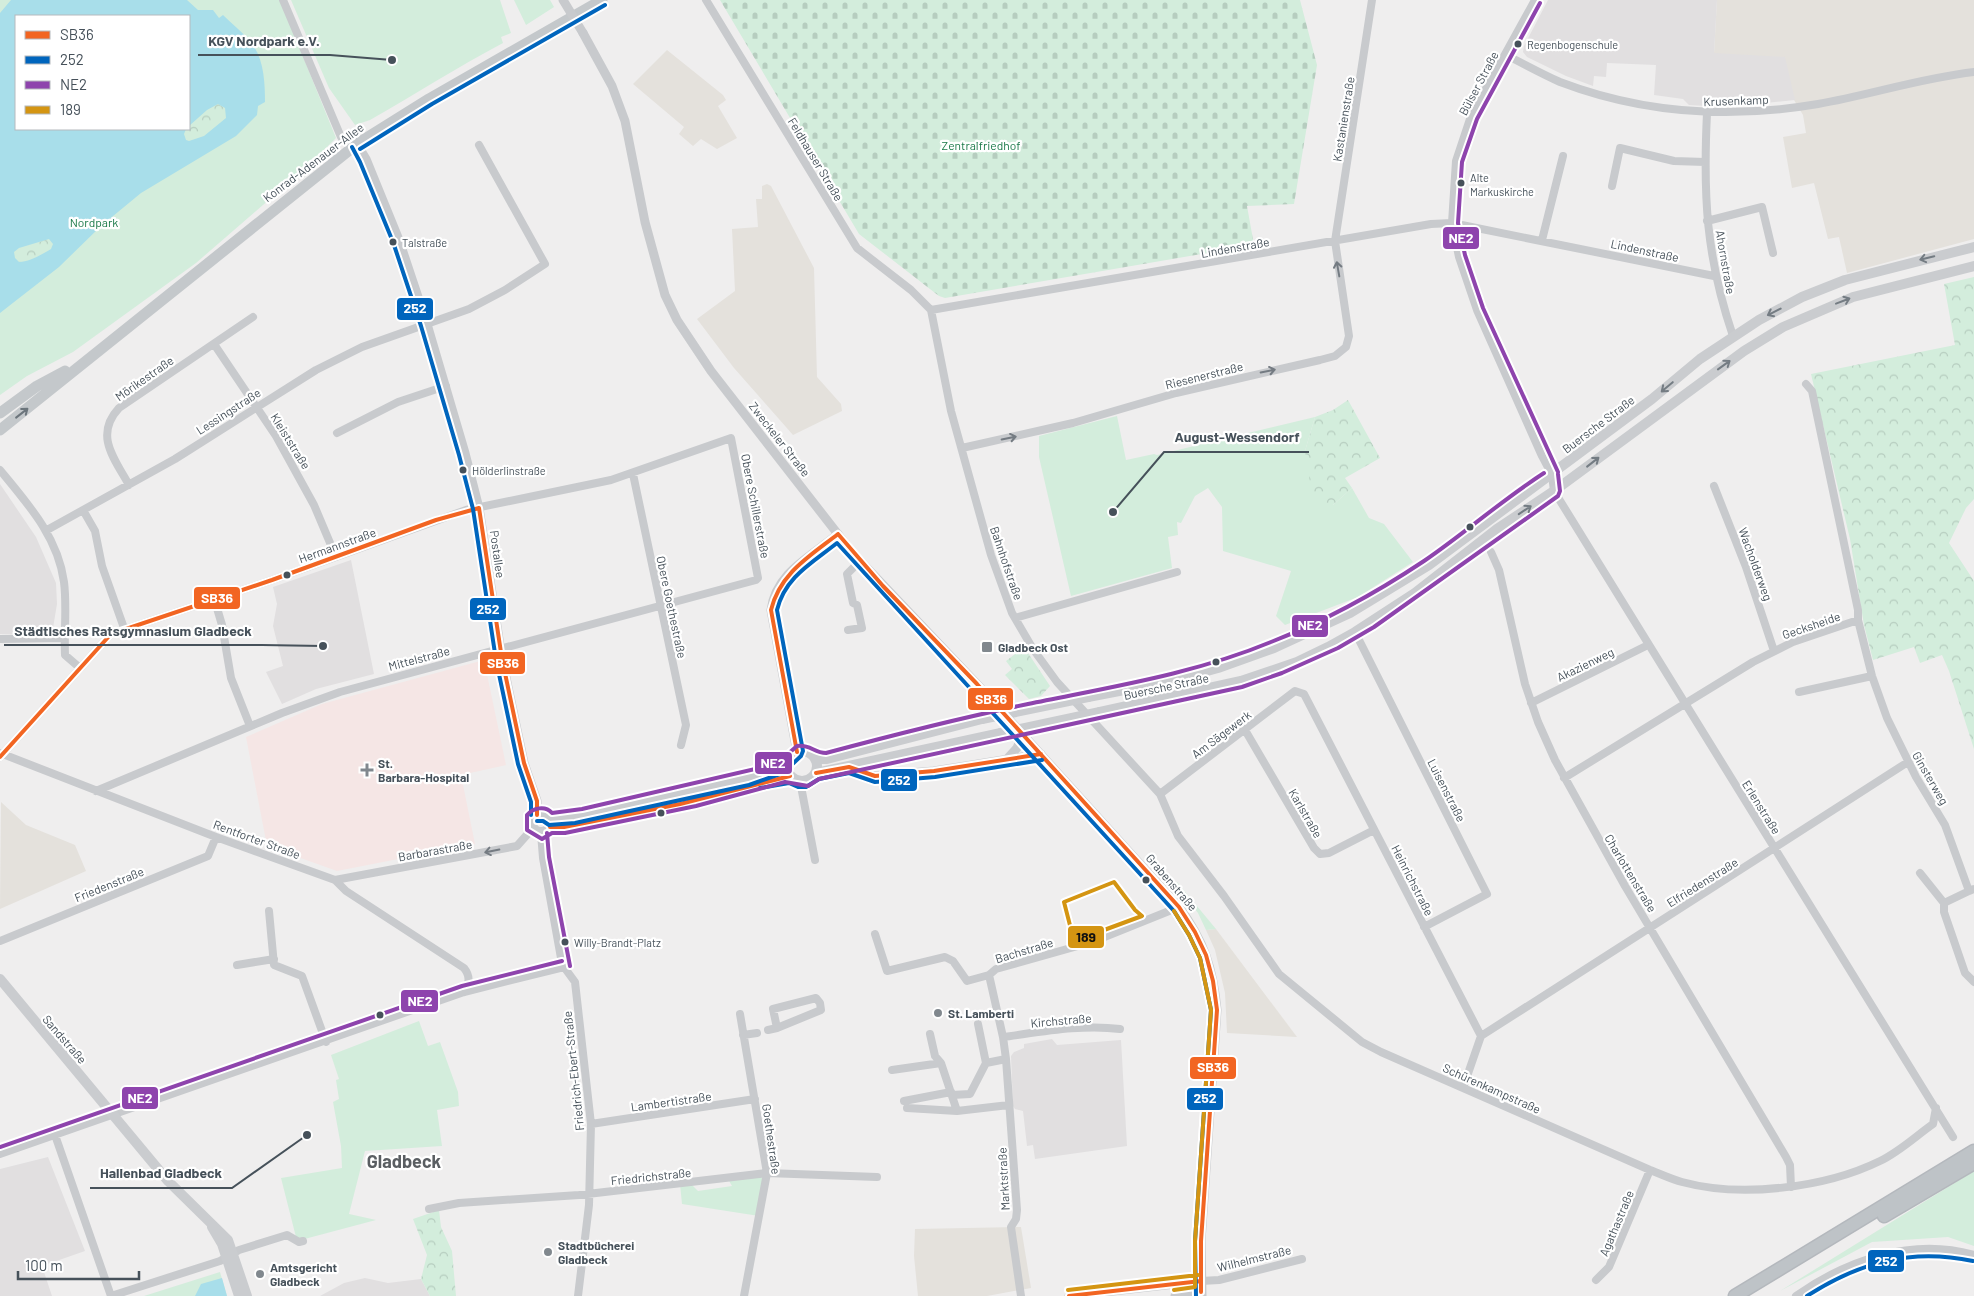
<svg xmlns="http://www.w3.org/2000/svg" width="1974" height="1296" viewBox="0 0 1974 1296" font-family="Barlow,sans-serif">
<defs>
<pattern id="forest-crowns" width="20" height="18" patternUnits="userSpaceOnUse" patternTransform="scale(1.25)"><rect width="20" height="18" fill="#d3eddc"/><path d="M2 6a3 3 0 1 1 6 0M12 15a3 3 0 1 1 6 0" fill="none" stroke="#b6cdbf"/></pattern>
<pattern id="cemetery-stones" width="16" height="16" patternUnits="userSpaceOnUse" patternTransform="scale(1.25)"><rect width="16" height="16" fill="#d3eddc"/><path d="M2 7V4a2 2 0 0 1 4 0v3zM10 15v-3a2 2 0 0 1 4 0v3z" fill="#b6cdbf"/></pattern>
</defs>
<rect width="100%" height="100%" fill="#efeeee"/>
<!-- commercial -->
<path fill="#e4e1dc" d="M1717,0H1974V239L1847,273L1839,237L1828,239L1814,183L1792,188L1783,137L1806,133L1803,115L1794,100L1714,53Z
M667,50L723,95L726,100L718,106L737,138L717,149L701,139L693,146L679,134L684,127L633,84Z
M767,184L771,186L814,268L817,377L841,404L842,411L793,435L734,368L697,319L735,291L732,229L758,227L756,199H762V186Z
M1,802L26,825L75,845L86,871L0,909Z
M1216,929L1297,1037L1227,1033L1225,993L1215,950L1206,930Z
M1021,1227L1031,1288L987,1296H918L914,1256L915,1229Z"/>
<!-- education -->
<path fill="#e1dfe0" d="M1548,0H1717L1714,53L1785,57L1795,100L1724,107L1689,105L1683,99L1654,95L1656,65L1607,63L1606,77L1594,76L1593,86L1566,76L1527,57L1523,52L1524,46Z
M0,484L36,537L56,583L57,604L52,634H0Z
M351,560L374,674L316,689L282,704L266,672L283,666L273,626L277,604L273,587Z
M1052,1039L1057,1045L1121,1040L1127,1146L1035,1159L1033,1145L1027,1146L1023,1111L1015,1109L1013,1106L1011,1056L1014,1052L1024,1048V1044Z
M48,1157L85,1251L42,1266L52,1296H0V1169Z
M365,1278L388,1283L421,1279L430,1296H320L344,1283Z"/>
<!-- medical -->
<path fill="#f5e6e5" d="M484,660L506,765L461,775L475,844L337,871L267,846L246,737L322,704Z"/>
<!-- green -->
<path fill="#d3eddc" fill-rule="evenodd" d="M0,0H280L336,138L307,167L196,263L73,352L27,376L0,395ZM16,16H189V129H16Z
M291,0H500L511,33L501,37L503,43C459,66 414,95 370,120L355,125L329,88Z
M514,0H550L554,7L526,25Z
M1117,416L1126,460L1154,454L1157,455L1315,417L1305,451L1333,505L1352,488L1369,518L1384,524L1413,562L1358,597L1285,625L1276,616L1291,571L1223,551L1222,507L1208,488L1195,496L1181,523L1177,522L1178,535L1168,537L1172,568L1071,596L1039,457V436Z
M1177,882L1216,929L1206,930L1198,913L1175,884Z
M419,1021L428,1046L440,1042L458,1092L459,1106L437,1110L442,1146L365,1151L349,1214L376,1220L297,1241L281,1178L342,1168L341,1146L333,1102L339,1099L336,1080L339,1079L331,1055Z
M1974,1171V1246L1948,1237L1872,1242L1780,1291Z
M767,1173L759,1216L682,1204L680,1184L690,1183L698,1191L732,1186L728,1179Z
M220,1272L227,1296H144Z"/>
<!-- forest -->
<path fill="url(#forest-crowns)" d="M218,104L225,108L226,118L204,136L189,141L186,140L184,134C189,123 205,109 218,104Z
M49,239L53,244L51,249C42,254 30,262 19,262L15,258L14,252L19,248Z
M1974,277V499L1966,508L1949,543L1974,581V749L1949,671L1942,655L1920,663L1914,647L1873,660L1864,625L1850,539L1811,374L1955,345L1944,284Z
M1348,400L1380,458L1345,478L1352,488L1333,505L1313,502L1305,451L1315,417L1333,410Z
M1024,647L1050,686L1041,696L1029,699L1005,675L1012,669L1006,661Z
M439,1210L441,1227L452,1251L456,1296H430L421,1279L427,1255L413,1219Z"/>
<!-- cemetery -->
<path fill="url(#cemetery-stones)" d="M720,0H1300L1317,65L1294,204L1247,206L1254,245L945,298L939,296L859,234Z"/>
<!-- water -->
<path fill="#a8deea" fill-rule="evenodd" d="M11,0H187L198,10H213L219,18L223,15C231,23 241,31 248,39C264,55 265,82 265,102L258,106L257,115L236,136L141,193L101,226L59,267L0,313V13ZM16,16H189V126L207,110L218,104L225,108L226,118L204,136L189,141L186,140L184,134L186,129H16ZM49,239L53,244L51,249C42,254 30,262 19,262L15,258L14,252L19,248Z
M222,1278L227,1296H195L201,1284Z"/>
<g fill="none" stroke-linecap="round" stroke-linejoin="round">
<!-- trunk casing -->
<g stroke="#b4b8bd" stroke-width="15">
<path id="trunk" d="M1884,1216L1974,1163
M1735,1296L1974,1151"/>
</g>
<!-- minor -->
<path stroke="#c8cacd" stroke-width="8" d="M283,0L341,137
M706,0L857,248L911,290L931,310
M1535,0L1471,116L1456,161L1452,223L1459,257L1477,310L1542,456L1552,475L1554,491L1953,1137
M1506,55C1524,64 1542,74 1560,82C1644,114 1730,119 1818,104C1870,95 1921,78 1974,72
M1707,113C1703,195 1706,257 1733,336
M1612,186L1620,148L1674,161L1705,162
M1707,221L1762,207L1773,253
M1542,240L1563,156
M931,310L951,411L991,555L1012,613L1033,649L1057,682L1160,794L1178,836L1224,896L1279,974L1362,1042L1381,1052L1650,1170C1661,1174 1671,1179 1682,1182C1741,1198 1825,1188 1880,1161C1899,1152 1916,1136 1933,1124L1936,1108
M931,310L1431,224L1452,223L1714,276
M214,344L276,436L314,505L336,557
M1806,384L1812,391L1858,610V620L1872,676L1887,718L1916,777L1945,825L1969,891L1974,889
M337,433L398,402L446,386
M962,448L1073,423L1176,393L1320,360L1335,356L1346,347L1349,336L1335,241L1372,0
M0,470C28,504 58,537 64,582C67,605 64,631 65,655L80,668
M633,474L686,725L681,745
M129,485C114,458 94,435 119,408L253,317
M1714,486L1746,567L1774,651
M83,510L95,531L102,566L124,628
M47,530L175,459L316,370L362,347L469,309L505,290L545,264L479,145
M1491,552L1499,570L1525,684L1538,722L1555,760L1625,886L1786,1157L1790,1165L1791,1187
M214,598L222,625L231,678L250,726
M1015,618L1177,572
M848,630L862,628L857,605L853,603L847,574L860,561
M1355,632L1487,894L1424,927
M0,639L64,638
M1799,692L1872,676
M1531,703L1648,645
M1245,730L1314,848L1320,854L1329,853L1374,830
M0,753L216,837L335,880L346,891L464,968C471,977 469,983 464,992
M0,757L111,634L272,580L466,510L611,480L731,438L758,578L756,580L340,692L282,713L96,791
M1564,778L1753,662L1793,642L1858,620
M800,781L815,860
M1160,794L1295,691L1304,694L1481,1036L1463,1088
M541,833L543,858L561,958L564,967L575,982L591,1124L589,1205L578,1296
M1920,873L1944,903
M335,880L517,846L533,828
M1969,891L1944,903V912L1965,973L1974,982
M269,911L274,965L302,976L326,1042
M875,934L887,971L945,957L953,961L967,981L989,975
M0,941L208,856L216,837
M237,965L274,959
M989,975L1003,1037L1006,1059L1017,1210L1016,1219L1011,1227L1021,1296
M989,975L996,969L1092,942L1179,907
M740,1014L767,1173L744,1296
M978,1024L986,1063L1006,1059
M768,1030L777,1028L773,1009L816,998L820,1003L821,1010L777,1028
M930,1034L935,1056L941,1063
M743,1035L757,1033
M1481,1036L1908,762
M1003,1037C1041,1032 1082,1024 1120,1029
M892,1070L941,1063L957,1111
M952,1095L970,1094L986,1063
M904,1101L951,1092
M907,1108L957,1111L1009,1105
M591,1124L755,1099
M55,1135L111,1296
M0,1154L464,992L564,967
M429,1209L459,1203L579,1195L767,1173L877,1177
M1596,1280L1609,1267L1650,1170
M1201,1281L1219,1280L1302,1259
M111,1296L220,1261L239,1250L287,1235L299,1242L303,1241
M1796,1296C1847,1260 1912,1237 1974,1255"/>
<!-- tertiary -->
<path stroke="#c8cacd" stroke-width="9" d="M583,33L612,86L625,121L645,222L665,295L677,320L711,371L851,551L977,684L1179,907C1204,941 1213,968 1217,1010L1201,1241L1202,1296
M357,144L366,159L399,240L427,324L465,453L479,508L502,659L524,763L537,801V815
M797,752L771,610C776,572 811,557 838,534
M1007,759L1017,748L1022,735
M849,767L875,776L934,771L1041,754
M1069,1296L1201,1281
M1175,1296L1201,1292"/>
<!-- secondary -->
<path stroke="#cacccf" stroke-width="10" d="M1088,697L1171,681L1218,668L1274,648L1350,613L1429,565L1652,399L1700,359L1759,320L1802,297L1845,280L1974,247
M1100,712L1241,681L1297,662L1328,647L1355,632L1415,593L1497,529L1554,491L1744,351L1783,327L1853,297L1974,266
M787 766a15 15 0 1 1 30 0a15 15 0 1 1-30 0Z
M815,759H827L982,719
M816,773L1001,733
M532 823a9 9 0 1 1 18 0a9 9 0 1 1-18 0Z
M549,819C580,818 608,808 639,801C685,790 745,786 787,764
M550,827H564C615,817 668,809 719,795C743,788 765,780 790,776
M0,979L168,1181L228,1240L247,1296
M212,1227L222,1244L239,1296"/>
<!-- primary -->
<path stroke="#c4c8cb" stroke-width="11" d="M0,413L37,386L65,371
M0,430L357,144L429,99L602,0"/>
<!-- trunk -->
<use href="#trunk" stroke="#bec3c7" stroke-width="12"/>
<!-- tertiary-bridge -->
<path stroke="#c8cacd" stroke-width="9" d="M563,0L583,33"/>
<!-- secondary-bridge -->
<path stroke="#cacccf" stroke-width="10" d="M982,719L1088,697
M1001,733L1100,712"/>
<!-- bus-1 casing -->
<g stroke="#fff" stroke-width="8">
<path id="bus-1" d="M479,508L502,659L524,763L537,801V815
M838,534L883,586L977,684L1179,907L1195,932L1206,955L1213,981L1217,1010L1201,1241V1292
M797,752L771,610C780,573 810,556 838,534
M0,757L111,634L272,580L436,520L479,508
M816,773L849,767L875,776L934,771L1041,754
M550,827H564L680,804L790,776
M1069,1296L1201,1281"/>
</g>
<!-- bus-2 casing -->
<g stroke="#fff" stroke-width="8">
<path id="bus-2" d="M352,147L360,162L393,242L421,326L459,455L473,509L496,660L518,764L531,802V815
M360,149L432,104L605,5
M760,788L789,783L798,787H806L819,779L849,773L875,782L935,777L1042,760
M537,821H543L549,825L575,823L749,785L783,773L801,756L803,751L777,610C785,577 812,563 837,543L1174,911L1189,935L1200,958L1211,1010L1195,1241L1196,1296
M1807,1296C1860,1262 1911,1248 1973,1261"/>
</g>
<!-- bus-3 casing -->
<g stroke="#fff" stroke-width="8">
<path id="bus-3" d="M1540,3L1477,119L1462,162L1458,223L1465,255L1483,308L1558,472
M1544,473C1502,500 1465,533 1424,561C1376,593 1325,621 1271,642C1194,674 1110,687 1028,704C960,718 893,735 826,753C814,753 810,744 797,746L781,760L764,767L582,809L552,813C545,805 533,808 527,815V830L542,839L552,833H565L696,806L785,782L808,786L819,779L1242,687L1282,673L1338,648L1374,627L1558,496L1560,491L1558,474
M547,833L549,857L570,966
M0,1147L462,986L562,961"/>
</g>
<!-- bus-4 casing -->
<g stroke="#fff" stroke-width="8">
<path id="bus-4" d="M1114,882L1135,910L1142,916L1077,940L1073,937L1064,902Z
M1174,911L1189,935L1200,958L1211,1010L1195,1241V1287L1174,1290
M1068,1290L1198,1275"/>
</g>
<!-- bus-1 -->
<use href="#bus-1" stroke="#f26522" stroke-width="4"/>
<!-- bus-2 -->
<use href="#bus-2" stroke="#0065bd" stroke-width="4"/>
<!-- bus-3 -->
<use href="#bus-3" stroke="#8e44ad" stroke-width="4"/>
<!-- bus-4 -->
<use href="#bus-4" stroke="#d49512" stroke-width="4"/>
</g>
<!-- one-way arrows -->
<defs><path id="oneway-shaft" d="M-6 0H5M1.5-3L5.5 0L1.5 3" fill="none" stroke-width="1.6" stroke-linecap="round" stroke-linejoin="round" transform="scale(1.25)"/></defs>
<g stroke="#747c83">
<use href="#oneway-shaft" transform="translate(1927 258) rotate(166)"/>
<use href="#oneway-shaft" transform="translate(1843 301) rotate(-21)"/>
<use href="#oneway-shaft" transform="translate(1774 312) rotate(153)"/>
<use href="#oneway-shaft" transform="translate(1724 365) rotate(-36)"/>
<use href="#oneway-shaft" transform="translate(1667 387) rotate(140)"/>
<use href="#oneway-shaft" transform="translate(1593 462) rotate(-38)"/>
<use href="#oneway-shaft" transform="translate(1525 510) rotate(-34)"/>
</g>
<g stroke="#747b82">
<use href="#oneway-shaft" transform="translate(1338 269) rotate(-100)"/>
<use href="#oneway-shaft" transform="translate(1268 371) rotate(-12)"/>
<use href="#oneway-shaft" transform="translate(1009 438) rotate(-12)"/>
<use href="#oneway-shaft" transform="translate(492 851) rotate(169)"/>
</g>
<use stroke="#6c757c" href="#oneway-shaft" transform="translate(22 413) rotate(-38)"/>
<!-- markers -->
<g fill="#46515a" stroke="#fff" stroke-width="2">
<circle cx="1518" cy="44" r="4.5"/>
<circle cx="1461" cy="183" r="4.5"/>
<circle cx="393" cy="242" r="4.5"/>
<circle cx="463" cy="470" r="4.5"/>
<circle cx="1470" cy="527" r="4.5"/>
<circle cx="287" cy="575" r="4.5"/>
<circle cx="1216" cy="662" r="4.5"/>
<circle cx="661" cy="813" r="4.5"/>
<circle cx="1146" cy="880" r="4.5"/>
<circle cx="565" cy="942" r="4.5"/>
<circle cx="380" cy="1015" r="4.5"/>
</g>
<g fill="#81888e" stroke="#fff" stroke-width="2">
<rect x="981" y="641" width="12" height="12" rx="2.5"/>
<path d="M364.5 762.5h5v5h5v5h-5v5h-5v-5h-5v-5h5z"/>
<circle cx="938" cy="1013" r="5"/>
<circle cx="548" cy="1252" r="5"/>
<circle cx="260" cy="1274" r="5"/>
</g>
<g text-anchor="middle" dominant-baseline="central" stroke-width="4.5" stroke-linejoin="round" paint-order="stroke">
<!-- bus labels -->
<g font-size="11" fill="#46515a" stroke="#fff" text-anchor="start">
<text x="1527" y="44">Regenbogenschule</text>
<text x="1470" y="177">Alte<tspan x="1470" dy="14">Markuskirche</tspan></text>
<text x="402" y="242">Talstraße</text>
<text x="472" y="470">Hölderlinstraße</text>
<text x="574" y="942">Willy-Brandt-Platz</text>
</g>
<!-- street labels -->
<g font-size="12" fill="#46515a" stroke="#fff">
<text transform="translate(1478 83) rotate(-62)">Bülser Straße</text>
<text transform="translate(1736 100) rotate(-2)">Krusenkamp</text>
<text transform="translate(1343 119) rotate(-81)">Kastanienstraße</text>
<text transform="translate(816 159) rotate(59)">Feldhauser Straße</text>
<text transform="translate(313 162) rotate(-37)">Konrad-Adenauer-Allee</text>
<text transform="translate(1235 247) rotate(-10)">Lindenstraße</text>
<text transform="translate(1645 250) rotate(12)">Lindenstraße</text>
<text transform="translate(1726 262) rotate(80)">Ahornstraße</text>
<text transform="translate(1204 375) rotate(-14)">Riesenerstraße</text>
<text transform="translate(144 378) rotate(-35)">Mörikestraße</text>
<text transform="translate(228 411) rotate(-33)">Lessingstraße</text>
<text transform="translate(1598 424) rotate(-37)">Buersche Straße</text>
<text transform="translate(780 439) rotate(52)">Zweckeler Straße</text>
<text transform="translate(291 441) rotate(58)">Kleiststraße</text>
<text transform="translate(756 506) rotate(79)">Obere Schillerstraße</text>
<text transform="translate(337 545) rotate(-20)">Hermannstraße</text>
<text transform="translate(498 554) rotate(82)">Postallee</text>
<text transform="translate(1007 563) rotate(71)">Bahnhofstraße</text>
<text transform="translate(1756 564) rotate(70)">Wacholderweg</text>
<text transform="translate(672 607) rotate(78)">Obere Goethestraße</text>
<text transform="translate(1811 625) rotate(-19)">Gecksheide</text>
<text transform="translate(419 658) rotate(-15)">Mittelstraße</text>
<text transform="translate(1585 664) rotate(-26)">Akazienweg</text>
<text transform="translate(1166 686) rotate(-12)">Buersche Straße</text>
<text transform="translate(1221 734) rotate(-37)">Am Sägewerk</text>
<text transform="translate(1931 778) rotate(60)">Ginsterweg</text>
<text transform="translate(1447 790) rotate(63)">Luisenstraße</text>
<text transform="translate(1762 807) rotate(58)">Erlenstraße</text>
<text transform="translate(1306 813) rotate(60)">Karlstraße</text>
<text transform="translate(257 839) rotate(20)">Rentforter Straße</text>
<text transform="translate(435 850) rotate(-10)">Barbarastraße</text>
<text transform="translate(1631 873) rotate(59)">Charlottenstraße</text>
<text transform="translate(1413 880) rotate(63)">Heinrichstraße</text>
<text transform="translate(1172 882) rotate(49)">Grabenstraße</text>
<text transform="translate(1702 882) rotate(-32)">Elfriedenstraße</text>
<text transform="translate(109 884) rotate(-22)">Friedenstraße</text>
<text transform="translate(1024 950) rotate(-17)">Bachstraße</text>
<text transform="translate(1061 1020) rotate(-5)">Kirchstraße</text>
<text transform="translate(65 1039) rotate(49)">Sandstraße</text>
<text transform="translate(573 1071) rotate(-96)">Friedrich-Ebert-Straße</text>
<text transform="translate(1492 1088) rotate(24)">Schürenkampstraße</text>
<text transform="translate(671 1101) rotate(-8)">Lambertistraße</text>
<text transform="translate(772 1139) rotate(82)">Goethestraße</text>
<text transform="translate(651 1176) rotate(-6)">Friedrichstraße</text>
<text transform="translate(1003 1179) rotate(-93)">Marktstraße</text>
<text transform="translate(1616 1223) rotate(-67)">Agathastraße</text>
<text transform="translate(1254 1258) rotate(-14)">Wilhelmstraße</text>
</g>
<!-- park labels -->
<g font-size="12" fill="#197847" stroke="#fff">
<text x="981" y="145">Zentralfriedhof</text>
<text x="94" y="222">Nordpark</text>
</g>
<!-- poi labels -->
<g font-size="12" font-weight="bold" fill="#46515a" stroke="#fff" text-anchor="start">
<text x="998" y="647">Gladbeck Ost</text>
<text x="378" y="763">St.<tspan x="378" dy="14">Barbara-Hospital</tspan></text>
<text x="948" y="1013">St. Lamberti</text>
<text x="558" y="1245">Stadtbücherei<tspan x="558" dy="14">Gladbeck</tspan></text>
<text x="270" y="1267">Amtsgericht<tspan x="270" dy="14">Gladbeck</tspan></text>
</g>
<!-- district labels -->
<g font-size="18" font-weight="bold" fill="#5a5e62" stroke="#fff">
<text x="404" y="1161">Gladbeck</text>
</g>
</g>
<!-- callouts -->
<path fill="none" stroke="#46515a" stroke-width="2" d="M392 60L330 55H198M1113 512L1164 452H1309M323 646L262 645H4M307 1135L232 1188H90"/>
<g fill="#46515a" stroke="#fff" stroke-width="2">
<circle cx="392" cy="60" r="5"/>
<circle cx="1113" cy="512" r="5"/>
<circle cx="323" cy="646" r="5"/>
<circle cx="307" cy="1135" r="5"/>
</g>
<g font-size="14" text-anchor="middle" font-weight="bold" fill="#46515a" stroke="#fff" stroke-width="4.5" stroke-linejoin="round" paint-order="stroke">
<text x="264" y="46">KGV Nordpark e.V.</text>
<text x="1237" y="442">August-Wessendorf</text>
<text x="133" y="636">Städtisches Ratsgymnasium Gladbeck</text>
<text x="161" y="1178">Hallenbad Gladbeck</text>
</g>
<g stroke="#fff" stroke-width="2">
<rect x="1442" y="226" width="38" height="24" rx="5" fill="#8e44ad"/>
<rect x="396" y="297" width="38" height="24" rx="5" fill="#0065bd"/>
<rect x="193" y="586" width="48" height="24" rx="5" fill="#f26522"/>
<rect x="469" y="597" width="38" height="24" rx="5" fill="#0065bd"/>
<rect x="1291" y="614" width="38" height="24" rx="5" fill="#8e44ad"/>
<rect x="479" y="651" width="47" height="24" rx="5" fill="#f26522"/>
<rect x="967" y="687" width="47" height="24" rx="5" fill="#f26522"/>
<rect x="754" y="751" width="39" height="24" rx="5" fill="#8e44ad"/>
<rect x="880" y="768" width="38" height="24" rx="5" fill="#0065bd"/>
<rect x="1067" y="925" width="38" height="24" rx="5" fill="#d49512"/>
<rect x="400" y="989" width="39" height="24" rx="5" fill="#8e44ad"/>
<rect x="1189" y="1056" width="48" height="24" rx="5" fill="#f26522"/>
<rect x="121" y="1086" width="38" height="24" rx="5" fill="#8e44ad"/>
<rect x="1186" y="1087" width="38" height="24" rx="5" fill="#0065bd"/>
<rect x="1867" y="1249" width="38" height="24" rx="5" fill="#0065bd"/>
</g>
<g font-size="14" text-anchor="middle" font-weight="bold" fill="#fff">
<text x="1461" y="243">NE2</text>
<text x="415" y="313">252</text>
<text x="217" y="603">SB36</text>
<text x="488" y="614">252</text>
<text x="1310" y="630">NE2</text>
<text x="503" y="668">SB36</text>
<text x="991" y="704">SB36</text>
<text x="773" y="768">NE2</text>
<text x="899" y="785">252</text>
<text x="420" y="1006">NE2</text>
<text x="1213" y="1072">SB36</text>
<text x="140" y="1103">NE2</text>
<text x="1205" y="1103">252</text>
<text x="1886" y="1266">252</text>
</g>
<g font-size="14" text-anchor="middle" font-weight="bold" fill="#111">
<text x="1086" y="942">189</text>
</g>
<!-- legend -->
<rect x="15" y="15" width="175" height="115" fill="#ffffff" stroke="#b5b9bd"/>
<rect x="25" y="31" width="25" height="8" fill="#f26522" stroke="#b5b9bd"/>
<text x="60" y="40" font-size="15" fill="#46515a">SB36</text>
<rect x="25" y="56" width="25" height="8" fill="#0065bd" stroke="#b5b9bd"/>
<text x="60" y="65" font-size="15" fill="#46515a">252</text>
<rect x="25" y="81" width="25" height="8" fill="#8e44ad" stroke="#b5b9bd"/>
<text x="60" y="90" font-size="15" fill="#46515a">NE2</text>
<rect x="25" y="106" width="25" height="8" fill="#d49512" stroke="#b5b9bd"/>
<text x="60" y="115" font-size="15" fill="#46515a">189</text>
<!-- scale -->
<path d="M18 1271v8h121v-8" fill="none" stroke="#46515a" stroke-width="2.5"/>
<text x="25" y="1271" font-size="15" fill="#46515a" stroke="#ffffff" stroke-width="4" paint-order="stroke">100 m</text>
</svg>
